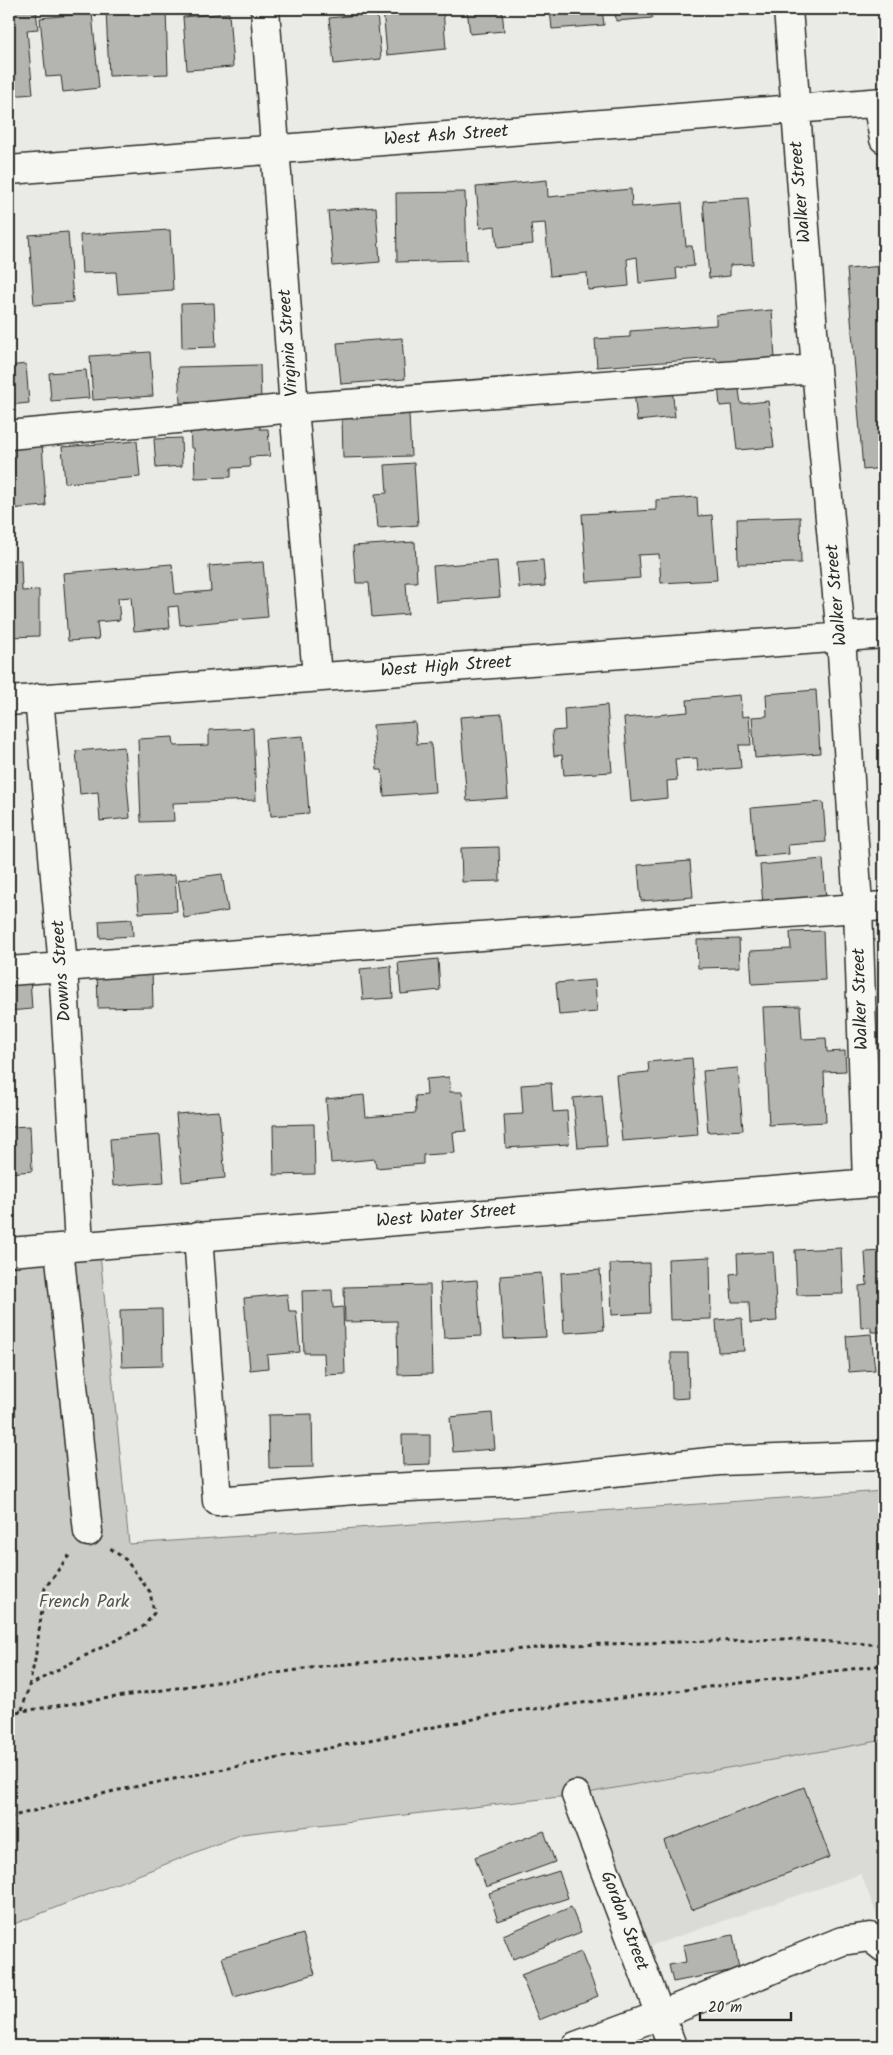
<svg xmlns="http://www.w3.org/2000/svg" width="893" height="2055" viewBox="0 0 893 2055" font-family="Kalam,sans-serif">
<rect width="100%" height="100%" fill="#eaeae6"/>
<filter id="ink" filterUnits="userSpaceOnUse"><feTurbulence type="fractalNoise" baseFrequency=".02" numOctaves="2"/><feDisplacementMap in="SourceGraphic" scale="10" xChannelSelector="R" yChannelSelector="G"/><feConvolveMatrix kernelMatrix="1 2 1 2 8 2 1 2 1" color-interpolation-filters="sRGB"/></filter>
<g filter="url(#ink)">
<!-- built -->
<path fill="#dadad6" d="M884,1740V1934L861,1874L635,1951L576,1795Z"/>
<!-- green -->
<path fill="#cacac7" stroke="#7a7a79" d="M99,1244L129,1544L884,1491V1740L576,1795L242,1834L9,1926V1252Z"/>
<!-- building -->
<path fill="#b4b4b1" stroke="#2b2b2b" d="M9,9H36L38,29L27,30L33,94L9,96Z
M106,9H166L168,74L109,76Z
M383,9H443L446,49L387,55Z
M467,9H502L504,31L470,34Z
M550,9H602L604,25L552,29Z
M615,9H652V18L616,21Z
M662,9H721V10L662,14Z
M92,13L99,88L63,92L61,76L46,77L40,18Z
M229,13L233,67L187,70L183,17Z
M377,13L381,59L334,64L329,18Z
M547,180L548,197L631,189L632,207L682,203L686,246H692L694,266L676,268L677,279L639,283L637,257L627,259L629,286L588,290L587,273L550,276L545,223L531,224L533,244L497,248L495,226L480,228L476,187Z
M465,192L467,260L397,262L396,193Z
M748,198L753,264L730,265V276L709,278L703,201Z
M376,207L380,262L333,266L328,211Z
M170,230L173,290L118,294L116,272L82,273L80,235Z
M68,232L73,302L34,305L29,235Z
M884,266V468L863,470L847,269Z
M214,303L216,347L182,348L181,304Z
M772,310L775,359L717,363L716,358L597,367L595,339L630,337V331L716,325V315Z
M402,338L405,379L341,384L337,343Z
M150,352L153,396L93,400L90,356Z
M26,364L29,403L9,405V366Z
M260,365L261,401L180,403L178,367Z
M86,370L89,398L51,401L49,373Z
M738,383L741,404L768,401L774,447L737,450L732,405L720,406L718,385Z
M672,387L675,417L637,421L634,391Z
M409,414L411,456L343,458L342,416Z
M260,421V429H268L270,456L249,457L250,467L231,468V477L195,478L194,448H191L190,424Z
M181,438L182,466L156,468L154,439Z
M137,441L140,477L65,483L62,447Z
M42,443L46,506L9,509V475H11L9,445Z
M414,463L418,525L378,528L375,494L387,493L385,465Z
M697,497L698,516L712,515L717,580L661,583L659,554L638,555L640,578L587,582L582,514L656,510V500Z
M800,517L801,563L738,564L737,519Z
M415,542L417,582H406L408,614L372,617L369,583H356L353,546Z
M9,560H21L22,591L39,590V636L9,637Z
M543,560L545,586L519,588L517,562Z
M497,561L500,597L436,602L433,566Z
M263,562L268,617L180,625L178,606L168,607L170,628L134,631L131,597L118,598L120,620L97,622L99,639L68,641L63,573L172,564L175,594L211,591L209,566Z
M816,690L820,753L755,758L752,717L767,716L766,694Z
M740,695L742,717L749,716L751,745H739L741,768L698,771L697,758L675,759L677,780L667,781L668,798L631,802L624,718L688,712L687,700Z
M607,705L612,772L564,775L562,755L554,756L552,731L565,730L564,709Z
M502,714L508,798L467,801L460,717Z
M415,722L417,744L431,743L435,792L384,796L382,770H377L373,725Z
M253,728L256,800L173,803L174,821L141,822L138,739L173,737L174,746L209,745V730Z
M303,736L309,813L271,816L265,739Z
M124,747L130,818L100,821L98,792L80,794L76,751Z
M823,802L826,842L788,845L789,854L755,857L751,808Z
M499,847L500,881L462,882L461,848Z
M823,859L826,900L763,906L760,865Z
M690,861L693,897L641,901L638,865Z
M222,874L228,911L184,918L178,880Z
M175,875L177,911L139,913L136,878Z
M132,919L133,936L100,938L99,921Z
M823,931L825,980L752,984L750,951L791,949L790,932Z
M739,939L740,967L698,968L697,940Z
M438,959L440,990L401,994L398,963Z
M391,966L393,998L363,1000L360,969Z
M152,969L153,1007L98,1008L97,970Z
M30,978L32,1009L9,1011V980Z
M595,980L597,1012L559,1015L556,983Z
M800,1006L802,1039L826,1038L827,1052L845,1051L846,1071L824,1072L826,1122L769,1125L763,1007Z
M692,1058L698,1135L622,1141L616,1075L649,1072L648,1062Z
M738,1068L743,1130L708,1132L703,1071Z
M449,1077L450,1092H462L466,1131L453,1132L455,1153L423,1155V1164L376,1168L375,1159L331,1163L326,1099L364,1095L366,1117L416,1113L415,1096L427,1095L426,1079Z
M551,1083L553,1112L567,1111L569,1144L506,1148L504,1115L523,1114L521,1085Z
M602,1095L607,1146L578,1148L573,1098Z
M219,1111L225,1178L182,1182L176,1114Z
M314,1124L315,1174L274,1175L273,1125Z
M30,1126L32,1171L9,1173V1127Z
M160,1135L164,1182L113,1186L110,1139Z
M841,1248L843,1294L797,1295L795,1250Z
M884,1251V1332H871V1327L861,1328L859,1286L867,1285L865,1252Z
M773,1252L777,1321L750,1323L749,1302H732L730,1274L738,1273L737,1254Z
M710,1257L711,1319L670,1320L668,1259Z
M649,1263L650,1313L612,1315L610,1264Z
M600,1270L604,1330L564,1333L561,1273Z
M541,1273L546,1337L504,1339L500,1276Z
M477,1280L481,1336L444,1338L440,1283Z
M430,1285L432,1374L398,1375L397,1321L345,1322L344,1287Z
M332,1290L333,1308L343,1307L345,1374L325,1375L324,1353H304L302,1291Z
M287,1294L289,1311H296L300,1352L267,1355L268,1368L250,1370L244,1298Z
M162,1309L163,1366L122,1367L120,1310Z
M742,1318L744,1351L718,1352L716,1320Z
M871,1334L875,1370L849,1372L846,1336Z
M671,1353H688L689,1398L672,1399Z
M492,1413L495,1449L453,1452L450,1417Z
M312,1414L313,1467L269,1468L268,1415Z
M402,1435H430V1464L403,1465Z
M804,1787L830,1857L691,1910L664,1841Z
M544,1831L555,1862L486,1887L475,1857Z
M559,1871L568,1898L498,1921L489,1893Z
M571,1907L581,1932L513,1959L503,1935Z
M303,1934L315,1974L234,1997L222,1957Z
M733,1935L739,1969L673,1982L669,1965L686,1962L683,1945Z
M581,1952L598,1996L539,2020L521,1975Z
M456,2039L458,2046H436Z"/>
<g fill="none" stroke-linecap="round" stroke-linejoin="round">
<!-- minor casing -->
<g stroke="#2b2b2b" stroke-width="31">
<path id="minor" d="M265,9L294,408L317,676
M788,9L816,369L841,637L858,907L867,1183
M877,103L884,139
M9,170L884,102
M9,435L294,408L816,369
M39,698L63,966L79,1245
M9,701L884,634
M9,971L884,906
M198,1236L217,1501L367,1489L516,1482L719,1461L884,1455
M59,1248L88,1532
M9,1252L884,1182
M576,1795L672,2046
M576,2046L660,2015L842,1941L870,1937L884,1948"/>
</g>
<!-- path -->
<path stroke="#2b2b2b" stroke-width="3" stroke-dasharray="4 4" stroke-linecap="butt" d="M29,1686L35,1660L45,1588L70,1554
M22,1710L29,1686L53,1672L144,1626L154,1613L150,1592L126,1560L110,1548
M9,1713L324,1666L571,1645L784,1639L884,1645
M9,1817L114,1791L509,1712L884,1665"/>
<!-- minor -->
<use href="#minor" stroke="#f6f6f2" stroke-width="28"/>
</g>
</g>
<g text-anchor="middle" dominant-baseline="central" stroke-width="5" stroke-linejoin="round" paint-order="stroke">
<!-- street labels -->
<g font-size="18" fill="#2b2b2b" stroke="#f6f6f2">
<text transform="translate(446 136) rotate(-4)">West Ash Street</text>
<text transform="translate(801 192) rotate(-95)">Walker Street</text>
<text transform="translate(289 343) rotate(-94)">Virginia Street</text>
<text transform="translate(837 595) rotate(-95)">Walker Street</text>
<text transform="translate(446 667) rotate(-4)">West High Street</text>
<text transform="translate(62 971) rotate(-94)">Downs Street</text>
<text transform="translate(861 999) rotate(-92)">Walker Street</text>
<text transform="translate(446 1216) rotate(-5)">West Water Street</text>
<text transform="translate(624 1921) rotate(69)">Gordon Street</text>
</g>
<!-- park labels -->
<g font-size="18" fill="#535352" stroke="#f6f6f2">
<text x="84" y="1602">French Park</text>
</g>
</g>
<!-- margin -->
<rect width="893" height="2055" fill="none" stroke="#f6f6f2" stroke-width="30"/>
<rect x="15" y="15" width="863" height="2025" fill="none" stroke="#2b2b2b" stroke-width="2" filter="url(#ink)"/>
<!-- scale -->
<path d="M700 2012v8h91v-8" fill="none" stroke="#2b2b2b" stroke-width="2.5"/>
<text x="708" y="2012" font-size="15" fill="#2b2b2b" stroke="#f6f6f2" stroke-width="4" paint-order="stroke">20 m</text>
</svg>
